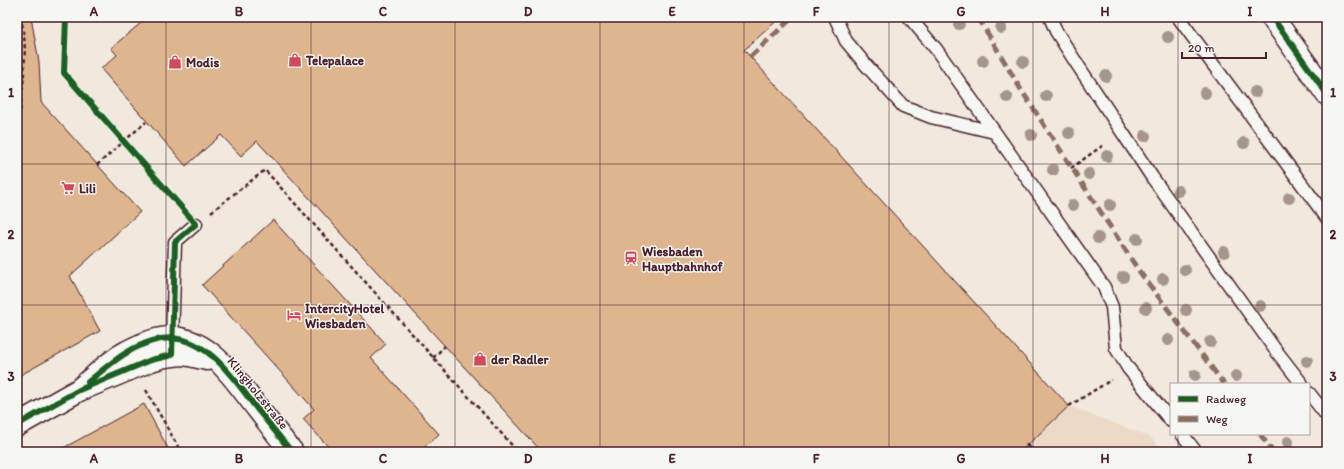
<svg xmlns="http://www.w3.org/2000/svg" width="1344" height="469" viewBox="0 0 1344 469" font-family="Itim,sans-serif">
<rect width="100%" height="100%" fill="#f1e9de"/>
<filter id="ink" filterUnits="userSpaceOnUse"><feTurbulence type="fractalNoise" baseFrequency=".025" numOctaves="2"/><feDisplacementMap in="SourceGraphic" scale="8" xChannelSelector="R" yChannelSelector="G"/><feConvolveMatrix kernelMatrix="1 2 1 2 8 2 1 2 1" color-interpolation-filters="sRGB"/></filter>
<g filter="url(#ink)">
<!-- built -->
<path fill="#ebd9c6" d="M1069,406L1150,437L1164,452H1020Z"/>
<!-- building -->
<path fill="#deb58f" stroke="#4a1f2b" d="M17,17H31L39,62L41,102L140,212L70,276L100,331L17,377Z
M148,17H781L744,50L1069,406L1020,452H542L257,141L241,156L221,135L186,166L101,69L117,55L111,48Z
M273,220L386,344L371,358L439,434L419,452H333L303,419L314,409L202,285Z
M144,404L170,452H56Z"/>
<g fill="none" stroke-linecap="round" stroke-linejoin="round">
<!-- service casing -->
<g stroke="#4a1f2b" stroke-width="15">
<path id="service" d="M835,17L846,41L866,65L903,106L931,117L994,132
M909,17L936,49L1104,287L1112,307L1116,348L1128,368L1171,421
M1050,17L1056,31L1075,61L1152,177L1274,348L1302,384
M1178,17L1327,218
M172,343L175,242L196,224
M1309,393L1327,416
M1182,434L1196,452"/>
</g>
<!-- minor casing -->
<g stroke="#4a1f2b" stroke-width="25">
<path id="minor" d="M1272,17L1327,94
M79,390C94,378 109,361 127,352C140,345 158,337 173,338C212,341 236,381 258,409C269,423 280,438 292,452
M17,425L79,390L151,360L165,356L181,354L190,355L207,359"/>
</g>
<!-- path -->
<path stroke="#4a1f2b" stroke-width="2.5" stroke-dasharray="4 3" stroke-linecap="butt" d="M66,17L64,73L182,208
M20,111C23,84 29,43 20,17
M97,165L146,122
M1071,168L1105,144
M211,212L265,170L518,452
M433,358L445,346
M146,390L181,452
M1069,406L1111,380"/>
<!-- service -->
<use href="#service" stroke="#f6f6f2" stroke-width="12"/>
<!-- minor -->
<use href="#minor" stroke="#f6f6f2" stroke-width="22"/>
<!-- rail -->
<path stroke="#4a1f2b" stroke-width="3" d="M1027,445L1034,452"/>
<!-- quiet -->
<path stroke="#8d6e63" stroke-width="5" stroke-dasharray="10 5" stroke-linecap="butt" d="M978,17L1020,88L1139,271L1224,384
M750,57L793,17
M1260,434L1273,452"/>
<!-- cycleway casing -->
<g stroke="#f6f6f2" stroke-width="8">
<path id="cycleway" d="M1272,17L1327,94
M88,382C110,364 132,344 161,339C204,331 235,380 257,409C269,423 280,438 292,452
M17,425L79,390L151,360L172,355L175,242L196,224L64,73L66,17"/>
</g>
<!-- cycleway -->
<use href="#cycleway" stroke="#1b5e20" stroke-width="6"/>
</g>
<!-- trees -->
<g fill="#a5958c">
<circle cx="959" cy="24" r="6"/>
<circle cx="1001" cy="28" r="6"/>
<circle cx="1168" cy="37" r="6"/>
<circle cx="983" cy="61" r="6"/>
<circle cx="1023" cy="62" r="6"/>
<circle cx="1106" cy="76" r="6"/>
<circle cx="1255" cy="92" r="6"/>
<circle cx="1205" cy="93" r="6"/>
<circle cx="1046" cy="96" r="6"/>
<circle cx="1007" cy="97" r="6"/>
<circle cx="1069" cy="133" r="6"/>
<circle cx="1031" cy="135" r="6"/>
<circle cx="1145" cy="136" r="6"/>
<circle cx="1244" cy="143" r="6"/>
<circle cx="1107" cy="156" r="6"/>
<circle cx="1053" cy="170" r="6"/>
<circle cx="1089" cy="174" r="6"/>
<circle cx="1178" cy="191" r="6"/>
<circle cx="1289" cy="198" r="6"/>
<circle cx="1073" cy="205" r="6"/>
<circle cx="1110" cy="205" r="6"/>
<circle cx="1098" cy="238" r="6"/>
<circle cx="1137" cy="239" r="6"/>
<circle cx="1224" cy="252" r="6"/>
<circle cx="1185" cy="270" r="6"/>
<circle cx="1123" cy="277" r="6"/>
<circle cx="1163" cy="279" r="6"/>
<circle cx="1260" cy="306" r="6"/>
<circle cx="1146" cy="308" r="6"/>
<circle cx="1186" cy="310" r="6"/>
<circle cx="1168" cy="340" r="6"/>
<circle cx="1210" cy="342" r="6"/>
<circle cx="1307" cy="361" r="6"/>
<circle cx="1195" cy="375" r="6"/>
<circle cx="1236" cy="376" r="6"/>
<circle cx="1288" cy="442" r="6"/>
</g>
</g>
<!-- grid -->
<path fill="none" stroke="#4a1f2b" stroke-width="1" stroke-opacity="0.55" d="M166,17V452M311,17V452M455,17V452M600,17V452M744,17V452M889,17V452M1033,17V452M1178,17V384M17,164H1327M17,305H1327M1178,434V452"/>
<!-- icons -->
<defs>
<g id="shop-bare" transform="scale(1.08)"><path d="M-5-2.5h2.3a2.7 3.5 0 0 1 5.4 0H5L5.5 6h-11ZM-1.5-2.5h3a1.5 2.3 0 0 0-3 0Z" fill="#d1495b" stroke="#f6f6f2" stroke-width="2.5" paint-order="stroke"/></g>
<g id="supermarket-bare" transform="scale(1.08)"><path d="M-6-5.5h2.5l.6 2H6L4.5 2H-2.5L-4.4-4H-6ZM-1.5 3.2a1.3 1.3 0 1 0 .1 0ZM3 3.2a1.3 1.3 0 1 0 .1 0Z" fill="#d1495b" stroke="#f6f6f2" stroke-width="2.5" paint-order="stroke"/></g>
<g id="station-bare" transform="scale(1.08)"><path d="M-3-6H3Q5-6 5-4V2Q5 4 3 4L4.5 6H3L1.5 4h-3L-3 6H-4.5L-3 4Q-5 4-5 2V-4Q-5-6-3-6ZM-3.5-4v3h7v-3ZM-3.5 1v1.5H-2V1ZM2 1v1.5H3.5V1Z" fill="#d1495b" stroke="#f6f6f2" stroke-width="2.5" paint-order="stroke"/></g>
<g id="hotel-bare" transform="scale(1.08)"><path d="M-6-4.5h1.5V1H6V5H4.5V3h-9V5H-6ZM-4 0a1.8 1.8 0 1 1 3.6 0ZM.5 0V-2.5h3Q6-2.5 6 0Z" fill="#d1495b" stroke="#f6f6f2" stroke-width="2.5" paint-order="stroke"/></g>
</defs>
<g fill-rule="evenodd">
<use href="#shop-bare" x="295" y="60"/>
<use href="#shop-bare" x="175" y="62"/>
<use href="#supermarket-bare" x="68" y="188"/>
<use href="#station-bare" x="631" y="258"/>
<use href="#hotel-bare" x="294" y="315"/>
<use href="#shop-bare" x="480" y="359"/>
</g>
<g text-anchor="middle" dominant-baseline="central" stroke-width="3" stroke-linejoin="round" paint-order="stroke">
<!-- poi labels -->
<g font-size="13" font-weight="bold" fill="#4a1f2b" stroke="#f6f6f2" text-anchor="start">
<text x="306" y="60">Telepalace</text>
<text x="186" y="62">Modis</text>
<text x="79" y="188">Lili</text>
<text x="642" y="251">Wiesbaden<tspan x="642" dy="15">Hauptbahnhof</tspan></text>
<text x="305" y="308">IntercityHotel<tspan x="305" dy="15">Wiesbaden</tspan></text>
<text x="491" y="359">der Radler</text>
</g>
<!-- street labels -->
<g font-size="13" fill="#4a1f2b" stroke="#f6f6f2">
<text transform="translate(258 393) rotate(51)">Klingholzstraße</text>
</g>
</g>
<!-- margin -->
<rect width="1344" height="469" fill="none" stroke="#f6f6f2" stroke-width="44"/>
<!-- legend -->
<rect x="1170" y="383" width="140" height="52" fill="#f6f6f2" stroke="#b1a0a2"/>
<rect x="1178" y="396" width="20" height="6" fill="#1b5e20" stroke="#b1a0a2"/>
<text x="1206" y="403" font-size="12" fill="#4a1f2b">Radweg</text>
<rect x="1178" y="416" width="20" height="6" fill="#8d6e63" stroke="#b1a0a2"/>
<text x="1206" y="423" font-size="12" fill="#4a1f2b">Weg</text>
<!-- scale -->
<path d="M1182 52v6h84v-6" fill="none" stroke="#4a1f2b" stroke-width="2"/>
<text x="1188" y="52" font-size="12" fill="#4a1f2b" stroke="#f6f6f2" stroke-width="3" paint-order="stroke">20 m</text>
<rect x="22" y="22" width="1300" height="425" fill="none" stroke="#4a1f2b" stroke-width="1.5"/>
<g font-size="13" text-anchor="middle" font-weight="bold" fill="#4a1f2b">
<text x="94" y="16">A</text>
<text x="239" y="16">B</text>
<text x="383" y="16">C</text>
<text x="528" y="16">D</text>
<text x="672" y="16">E</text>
<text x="816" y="16">F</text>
<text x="961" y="16">G</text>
<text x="1105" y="16">H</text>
<text x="1250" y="16">I</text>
<text x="11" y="97">1</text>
<text x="1333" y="97">1</text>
<text x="11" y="239">2</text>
<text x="1333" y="239">2</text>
<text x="11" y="381">3</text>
<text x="1333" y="381">3</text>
<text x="94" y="463">A</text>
<text x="239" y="463">B</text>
<text x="383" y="463">C</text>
<text x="528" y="463">D</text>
<text x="672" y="463">E</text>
<text x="816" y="463">F</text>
<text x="961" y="463">G</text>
<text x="1105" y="463">H</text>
<text x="1250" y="463">I</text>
</g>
</svg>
